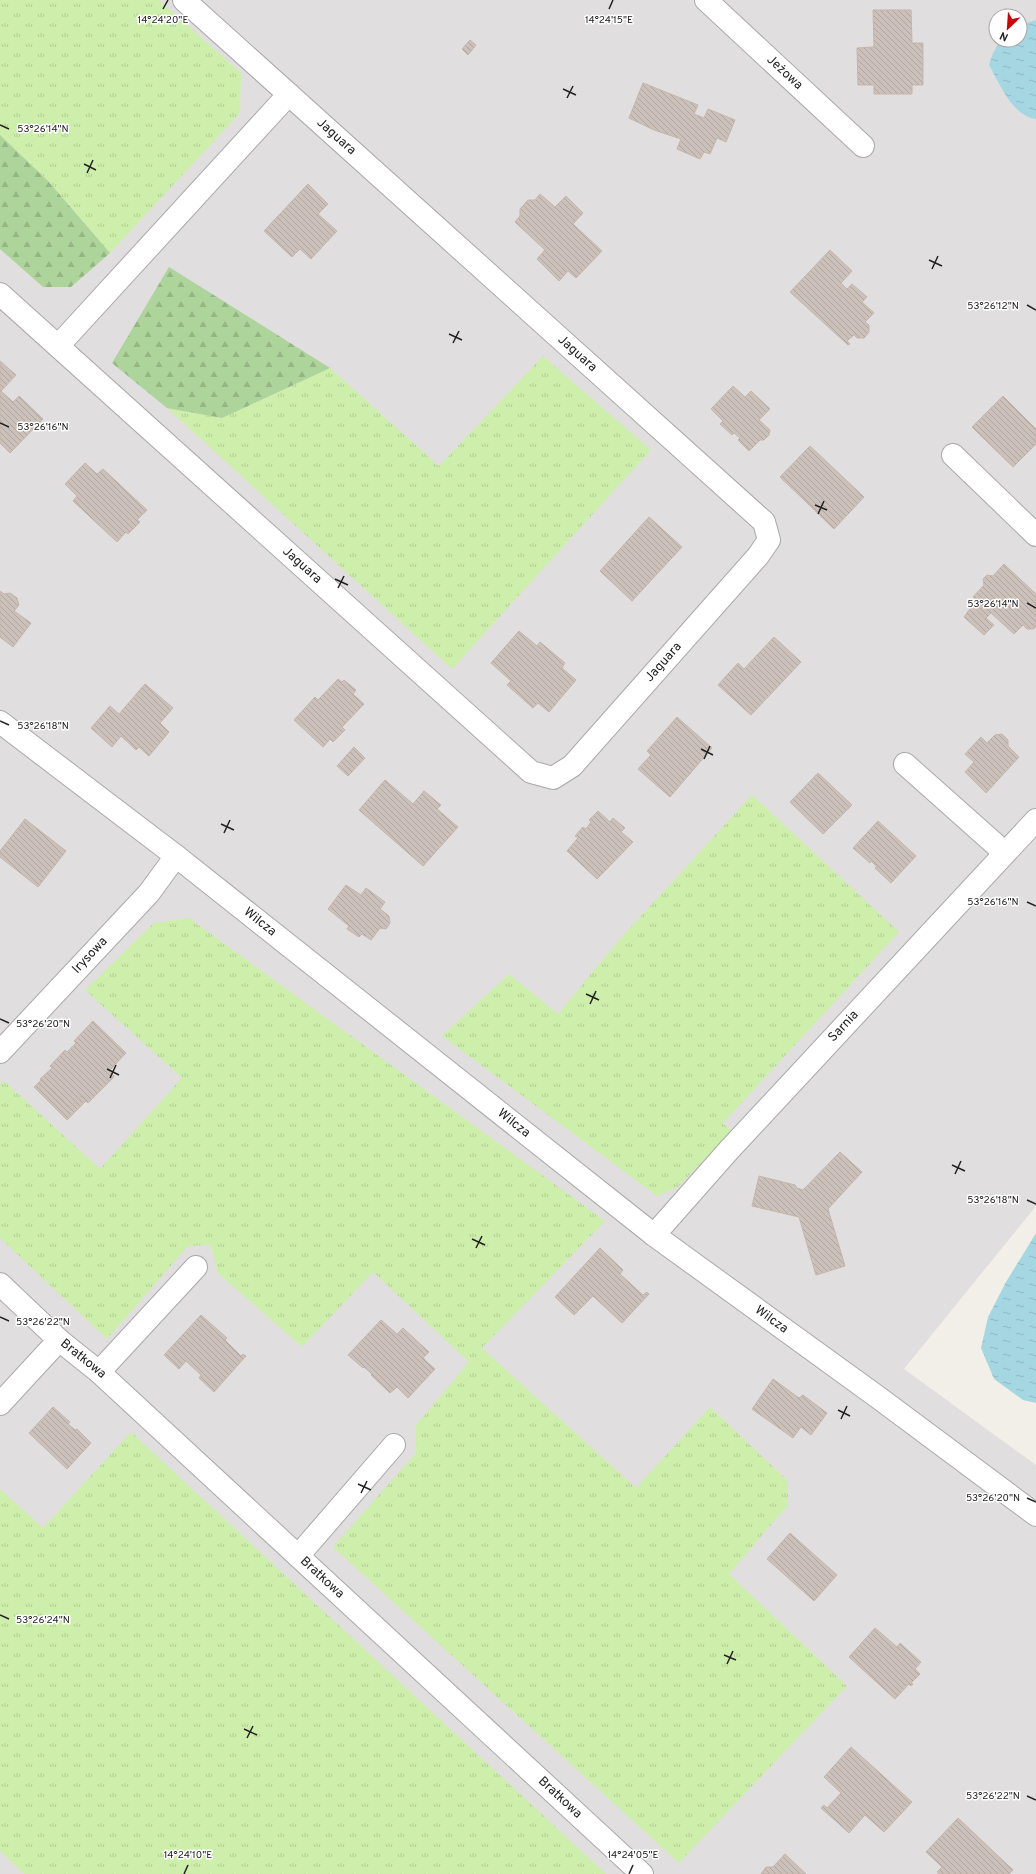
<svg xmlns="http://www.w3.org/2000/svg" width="1036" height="1874" viewBox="0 0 1036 1874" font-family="Overpass,sans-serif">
<defs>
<pattern id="grass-tufts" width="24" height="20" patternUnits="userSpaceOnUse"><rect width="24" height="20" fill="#ceefab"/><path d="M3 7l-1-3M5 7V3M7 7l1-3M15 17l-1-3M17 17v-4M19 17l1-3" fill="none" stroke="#b1cd93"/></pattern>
<pattern id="forest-firs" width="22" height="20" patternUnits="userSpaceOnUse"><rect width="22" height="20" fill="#add49a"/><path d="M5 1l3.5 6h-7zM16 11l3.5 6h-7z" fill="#95b684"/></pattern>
<pattern id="water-ripples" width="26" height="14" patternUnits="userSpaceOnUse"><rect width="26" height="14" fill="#a5d7e3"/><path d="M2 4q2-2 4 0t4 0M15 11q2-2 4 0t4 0" fill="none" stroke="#8eb8c2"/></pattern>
<pattern id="building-back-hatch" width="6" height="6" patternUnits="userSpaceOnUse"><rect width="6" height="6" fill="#cbc1ba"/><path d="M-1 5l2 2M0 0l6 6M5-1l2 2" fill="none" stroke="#aea6a0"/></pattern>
</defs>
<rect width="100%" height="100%" fill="#f2efe8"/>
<!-- residential -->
<path fill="#e0dedf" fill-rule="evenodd" d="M0,0H1036V1206L904,1369L1036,1465V1874H0ZM996,16H1020V40H996Z"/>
<!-- grass -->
<path fill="url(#grass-tufts)" d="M0,0H159L241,73L240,113L110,253L48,181L0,135Z
M543,356L651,450L452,669L167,408L222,418L330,368L439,466Z
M752,795L899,932L723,1123L731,1131L678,1187L657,1196L442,1036L509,974L558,1014L619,940Z
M189,918L605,1221L482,1348L636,1488L710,1407L788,1481V1505L729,1574L847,1686L679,1863L333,1547L416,1453V1425L469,1362L373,1272L302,1347L217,1272L211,1245L188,1246L107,1339L0,1238V1085L4,1081L100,1169L182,1078L85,990L154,923Z
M131,1432L606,1874H24L0,1851V1489L43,1528Z"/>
<!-- forest -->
<path fill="url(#forest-firs)" d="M0,135L48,181L110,253L71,287H43L0,249Z
M169,267L330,368L222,418L167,408L112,363Z"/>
<!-- water -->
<path fill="url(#water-ripples)" d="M1036,20V119C1012,116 1000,84 989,65L993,53L1001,40H1020V25Z
M1036,1233V1403L1023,1400L994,1379L981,1348L988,1317L1006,1282Z"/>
<!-- building -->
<path fill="url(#building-back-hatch)" stroke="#c5b5a9" d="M873,10H911L912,43H923V85H912V94H874V85H858L857,48L874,47Z
M470,40L476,45L468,55L462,49Z
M643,83L698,105L694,114L704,118L708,109L735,120L726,142L717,138L710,154L704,152L700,159L677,149L681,139L654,130L629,118Z
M308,184L328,204L318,214L337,231L311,259L300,249L292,257L264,231Z
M540,194L555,207L566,196L583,213L573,224L602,251L576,278L568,271L559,281L537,259L545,250L515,222L520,216V209L528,200H535Z
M830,250L852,271L841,283L847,289L852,284L867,297L862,302L874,313L865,322L869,325V332L864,338H857L854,335L847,341L850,344L848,345L790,292Z
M0,361L16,375L1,391L13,402L19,396L43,419L10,453L0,443Z
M733,386L745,397L751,391L770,409L759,420L770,430L769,435L764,440H760L749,451L738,440L740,438L734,433L732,435L720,424L723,421L711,409Z
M1003,396L1036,429V444L1013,467L972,427Z
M810,446L864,497L834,529L780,477Z
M85,463L97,474L103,469L147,510L137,520L140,522L128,534L126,532L117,542L73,501L77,496L65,484Z
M649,517L682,547L632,601L600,571Z
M1004,564L1036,594V626L1034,629H1027L1023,625L1014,634L991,613L985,619L972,606L977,600L973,597L984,585L983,579L987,575L993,576Z
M0,591L4,594L10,593L17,598L19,605L14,611L31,623L13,647L0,637Z
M972,606L994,625L984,635L964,617Z
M519,631L537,646L540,642L565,663L562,668L576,680L549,712L538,703L533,708L507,685L511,681L491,663Z
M774,637L801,662L751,715L718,685L738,663L744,669Z
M338,679L342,682L344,680L356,690L353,694L364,704L342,727L345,730L333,742L330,739L323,747L294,720L315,697L318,700Z
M145,684L173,708L160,723L169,732L149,756L139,747L136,750L121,736L112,747L91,728L110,706L119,714Z
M677,717L712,748L670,797L638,769L651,755L647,751Z
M1002,734L1008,740V746L1019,757L986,793L965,772L974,762L965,754L981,737L987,743L995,735Z
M354,747L365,758L348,776L337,766Z
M818,773L852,805L823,834L790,802Z
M385,780L413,804L424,791L441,805L437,809L458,827L423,866L359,810Z
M598,811L610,822L613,818L625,828L621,832L633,842L597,879L567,851L578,838L575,836L583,827L586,829L591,822L589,820Z
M25,819L66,851L38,887L0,857V851Z
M878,821L916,856L891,883L875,868L877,867L871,861L870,863L853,848Z
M346,885L361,895L366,888L385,902L380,909L389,916L390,923L386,929L380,928L371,940L362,934L359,937L347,929L349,926L328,909Z
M93,1021L126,1053L109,1071L114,1076L113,1078L88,1103L81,1096L69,1108L40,1079L52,1068L50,1066L65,1050L67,1052L76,1043L74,1041Z
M41,1080L69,1108L81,1096L86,1101L67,1120L34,1087Z
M840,1152L862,1172L828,1209L845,1266L816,1275L799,1217L752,1206L759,1176L795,1185L797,1188L803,1190Z
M600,1248L623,1270L620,1274L643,1295L647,1292L649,1294L622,1323L593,1296L574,1315L555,1297Z
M201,1315L227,1338L225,1340L241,1356L243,1354L246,1356L214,1392L199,1378L201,1375L186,1361L179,1369L164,1355Z
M381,1320L397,1334L403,1328L429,1352L423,1358L435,1369L408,1398L397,1387L390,1393L371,1375L372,1374L364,1367L363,1368L348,1355Z
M773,1379L799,1398L803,1395L827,1413L811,1435L801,1427L793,1438L752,1409Z
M53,1407L70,1422L68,1424L75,1430L77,1429L91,1443L67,1469L29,1433Z
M790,1533L837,1575L814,1601L767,1559Z
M875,1628L897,1647L900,1643L921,1662L915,1669L920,1674L911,1683L913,1684L911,1686L909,1684L895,1699L849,1657Z
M851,1747L912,1802L884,1832L865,1815L849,1833L821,1808L824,1805L827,1808L841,1793L824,1777Z
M958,1818L1013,1870L1009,1874H940L937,1872L942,1867L926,1852Z
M785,1854L806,1874H761L766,1867H773Z"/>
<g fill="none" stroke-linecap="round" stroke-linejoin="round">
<!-- minor casing -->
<g stroke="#a9a9a9" stroke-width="24">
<g id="minor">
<path id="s1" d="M706,0L863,146"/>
<path id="s2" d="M0,294L531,772L553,778L572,766L758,556L769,540L764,522L184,0"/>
<path d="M58,346L289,94"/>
<path d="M953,455L1036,535"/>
<path id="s3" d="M0,722L176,856L654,1235L879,1398L1036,1515"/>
<path d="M905,764L1005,853"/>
<path id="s4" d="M0,1052L149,893L176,856"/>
<path id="s5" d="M654,1235L729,1150L1036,820"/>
<path id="s6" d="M0,1284L59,1340L99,1372L642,1874"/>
<path d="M99,1372L196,1267"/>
<path d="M0,1404L59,1340"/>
<path d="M298,1556L394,1445"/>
</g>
</g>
<!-- minor -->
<use href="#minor" stroke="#fff" stroke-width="22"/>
</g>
<!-- ticks -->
<path fill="none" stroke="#222" stroke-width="1.5" d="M163,9L168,0M609,9L613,0M563,89L576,95M567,98L573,86M0,125L9,129M84,164L96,170M87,173L93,160M929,260L942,266M932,269L938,256M1027,305L1036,310M449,334L462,340M453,343L459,331M0,423L9,427M815,505L827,510M818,514L824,501M335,579L348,585M338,588L344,576M1027,603L1036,608M0,721L9,725M701,749L713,755M704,759L710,746M221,824L234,830M224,833L230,820M1027,902L1036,906M586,994L599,1000M590,1004L596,991M0,1019L9,1023M107,1069L119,1075M110,1078L116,1065M952,1165L965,1171M955,1174L961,1161M1027,1200L1036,1204M472,1239L485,1245M476,1248L482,1236M0,1317L9,1321M838,1410L850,1416M841,1419L847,1406M358,1484L371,1490M361,1493L367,1481M1027,1498L1036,1502M0,1615L9,1619M724,1655L736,1660M727,1664L733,1651M244,1729L257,1735M247,1738L253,1726M1027,1796L1036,1800M184,1874L188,1865M629,1874L633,1865"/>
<g text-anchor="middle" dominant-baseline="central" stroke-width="3" stroke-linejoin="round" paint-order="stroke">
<!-- street labels -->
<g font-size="13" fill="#222" stroke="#fff">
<text stroke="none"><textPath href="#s1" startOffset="107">Jeżowa</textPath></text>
<text transform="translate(336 137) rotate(42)">Jaguara</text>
<text transform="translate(577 354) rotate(42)">Jaguara</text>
<text stroke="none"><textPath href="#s2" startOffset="406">Jaguara</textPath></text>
<text stroke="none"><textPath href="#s2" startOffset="898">Jaguara</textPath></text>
<text stroke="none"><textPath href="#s3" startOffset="328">Wilcza</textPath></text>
<text stroke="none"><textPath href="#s4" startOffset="132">Irysowa</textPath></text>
<text stroke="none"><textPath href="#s5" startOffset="282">Sarnia</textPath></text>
<text stroke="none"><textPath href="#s3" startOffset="652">Wilcza</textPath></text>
<text stroke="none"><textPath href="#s3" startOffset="976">Wilcza</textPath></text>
<text stroke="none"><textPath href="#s6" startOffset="112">Bratkowa</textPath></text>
<text stroke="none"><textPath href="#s6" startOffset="436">Bratkowa</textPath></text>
<text stroke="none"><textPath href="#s6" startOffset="760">Bratkowa</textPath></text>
</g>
</g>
<g font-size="10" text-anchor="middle" fill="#222" stroke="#fff" stroke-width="3" stroke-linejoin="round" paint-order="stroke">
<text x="163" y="23">14°24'20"E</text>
<text x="609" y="23">14°24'15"E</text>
<text x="43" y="132">53°26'14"N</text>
<text x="993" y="309">53°26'12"N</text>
<text x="43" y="430">53°26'16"N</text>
<text x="993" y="607">53°26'14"N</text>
<text x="43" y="729">53°26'18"N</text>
<text x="993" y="905">53°26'16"N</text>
<text x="43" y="1027">53°26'20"N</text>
<text x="993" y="1203">53°26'18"N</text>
<text x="43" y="1325">53°26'22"N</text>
<text x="993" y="1501">53°26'20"N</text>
<text x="43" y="1623">53°26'24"N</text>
<text x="993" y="1799">53°26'22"N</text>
<text x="188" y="1858">14°24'10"E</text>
<text x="633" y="1858">14°24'05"E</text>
</g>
<!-- north arrow -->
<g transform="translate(1008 28) rotate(205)"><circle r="19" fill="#ffffff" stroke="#a7a7a7"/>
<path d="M0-3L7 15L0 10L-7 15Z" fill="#d30006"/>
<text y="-6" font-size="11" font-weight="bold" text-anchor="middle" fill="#222222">N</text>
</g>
</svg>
